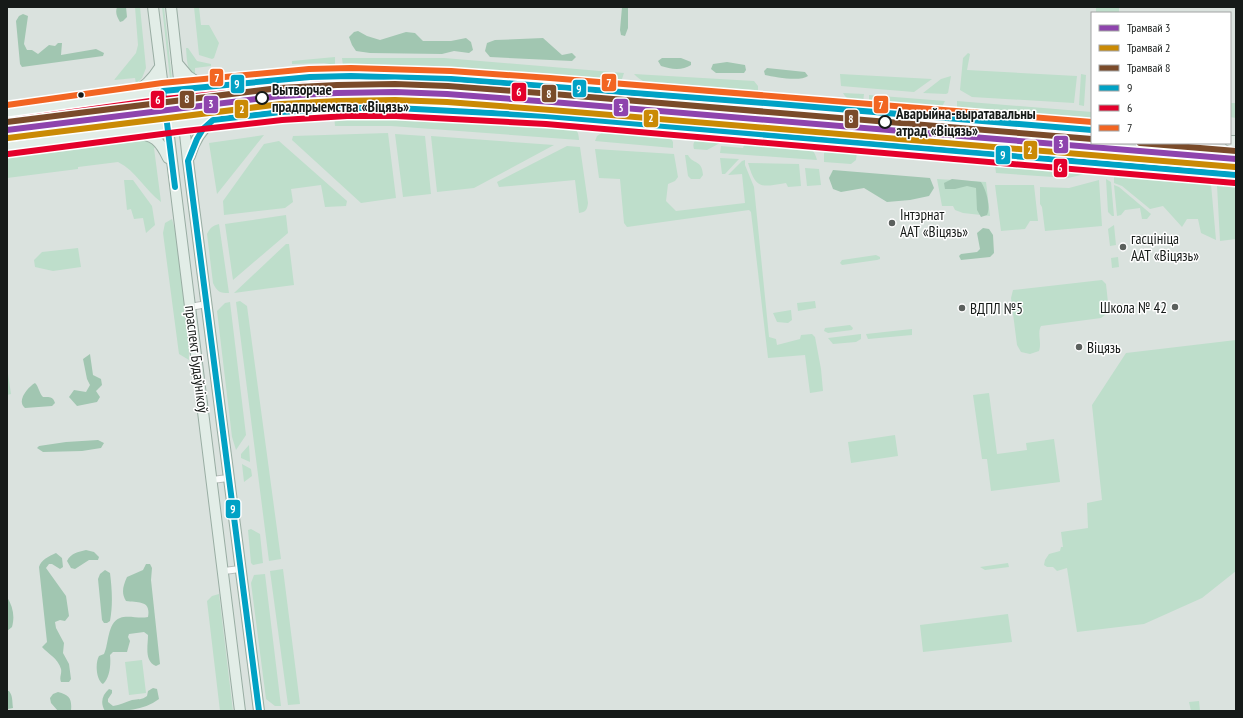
<svg xmlns="http://www.w3.org/2000/svg" width="1243" height="718" viewBox="0 0 1243 718" font-family="'PT Sans Narrow',sans-serif">
<rect width="100%" height="100%" fill="#dae2de"/>
<!-- green -->
<path fill="#bedecb" d="M135,7H140L146,68L142,78L136,84L135,78L114,80L136,53L138,45Z
M162,7H164L172,79H170Z
M194,7H199L201,25H209L219,43L214,58L212,59L199,55Z
M1091,7H1119V13H1096V8Z
M186,48H188L197,61L211,64V66L195,68V75C186,70 187,58 186,48Z
M968,53L970,54L967,70L1077,76L1074,103L972,97L960,90L963,58Z
M335,57V65L324,63L292,64V61Z
M342,58H444L624,73L622,79L616,81L440,66H343Z
M634,74L754,81L758,86V90L720,89L656,85C646,83 641,81 634,74Z
M840,74L932,79L914,92L841,86Z
M1081,74L1086,75L1084,106L1079,105Z
M951,76L948,93L946,94L923,93L941,79Z
M344,82L440,83L535,91L533,95L440,87L344,86Z
M547,91L662,100L667,106L543,95Z
M843,93L864,94L863,102C854,101 848,102 843,93Z
M389,94L440,96L532,104L533,108C470,103 407,98 344,98V95Z
M869,95L945,101L941,109L937,111L869,105Z
M148,101L153,102L157,105L116,110V106Z
M957,101L1092,112V120L969,113L961,111L957,107Z
M686,102L771,109V115L683,108Z
M1230,103H1236V118L1230,117Z
M541,104L666,114L661,118L544,108Z
M109,106L110,110L7,123V120Z
M158,111L155,116L151,117L117,121V117Z
M790,111L860,117V121L786,116Z
M391,113L569,126C576,128 579,132 579,140L391,126H335L334,115Z
M682,115L770,123V128L684,120Z
M111,118V122L7,135V132Z
M926,122L1008,128L1015,134L925,128Z
M786,124L800,125L799,130L788,129Z
M608,129L669,135L673,142V148L595,141L597,136Z
M866,131L1013,142L1008,147L866,136Z
M1030,131L1092,136V141L1025,135Z
M388,133L396,198L361,203L292,140L293,136Z
M395,134L425,136L431,194L403,197Z
M264,135L217,194L209,143Z
M431,136L554,145L474,188L437,192Z
M701,137H709L720,143L707,150L694,149C692,143 695,139 701,137Z
M142,138L162,146L154,148L161,202C145,190 136,171 118,162L78,167V169L7,178V150L48,145L90,144Z
M279,141L347,201L346,206L325,207L321,185L291,189L293,202L285,208L224,215L223,201L264,144Z
M753,142L804,145C812,148 815,152 817,160L720,153L721,146L743,148L744,145Z
M1025,143L1236,161V166L1031,149Z
M1122,143H1172L1236,148V152Z
M567,146L580,147L588,203C587,210 586,212 579,213L575,180L499,187L497,182Z
M595,149L674,154L678,177L675,181L668,184L666,201L676,211L745,203L742,174L728,175L742,161L745,160V165L754,187L769,337L776,339L777,345L800,339L801,335L812,334L815,337L821,369L823,391L810,393L805,355L768,358L751,212L749,210L627,227L624,223L620,179L599,178Z
M828,149L857,152L856,160L851,164L824,162V153Z
M685,155H688C693,165 702,159 703,175L700,179H691L688,176Z
M720,158L739,159L725,174H722Z
M998,162L1097,168L1098,171L1068,178L996,173L995,165Z
M748,163L799,164L801,186L788,187L786,183C761,187 756,190 748,163Z
M805,168L819,169L821,185L807,186Z
M1114,175L1211,184L1216,240L1201,233L1198,219H1187L1182,227L1163,206L1150,209L1122,186L1114,183Z
M937,179L986,182L990,216L963,213L955,210L953,206H942Z
M1106,179L1111,182L1114,216H1112L1108,212Z
M124,180H133L152,206L155,225L146,233L143,218L134,219L131,209L127,210Z
M1099,180L1102,226L1045,231L1042,207L1040,204V187L1069,188Z
M995,185H1034L1038,221H1030L1025,229L1001,231Z
M1114,185L1119,187L1151,214L1147,219H1142L1140,208L1125,210L1121,215L1117,216Z
M1217,185L1236,186V239L1220,241Z
M286,215L288,233L233,280L225,224Z
M172,219L178,240L188,323L189,360L179,354L163,233L165,223Z
M219,224L229,293C220,293 217,292 213,283L207,234C210,228 212,226 219,224Z
M1114,225L1116,245L1110,246L1108,229Z
M286,244H289L294,285L234,293Z
M78,248L81,267L53,271L35,267L34,260L42,252Z
M876,255L880,257V259L877,260L842,265L840,263L842,260Z
M1118,257L1119,267L1112,268L1111,258Z
M1102,280L1106,284L1109,312L1101,318L1041,326C1037,333 1042,343 1039,351L1030,354L1021,352L1017,345L1011,298L1013,290Z
M240,301L247,306L281,559L269,561L236,302Z
M815,301L816,308L798,311L797,303Z
M230,302L246,435L236,450L232,437L217,311L225,303Z
M791,310L792,320L788,323L777,322L773,313Z
M850,325L853,328L852,330L828,333L824,331L825,328Z
M912,329V335L868,339L866,334Z
M861,334V339L856,342L833,344L828,338Z
M1236,340V571L1202,598L1144,624L1077,632L1067,568L1057,571L1053,567H1047L1044,565L1045,560L1049,554L1060,551L1061,547H1063L1061,532L1088,528L1087,503L1102,500L1092,405L1126,353Z
M7,367L11,394L7,395Z
M989,393L997,454L1027,450L1026,443L1054,439L1060,482L991,491L987,459H982L973,395Z
M895,435L898,456L851,463L848,442Z
M249,445L250,462L241,458V454Z
M242,464L251,469L252,476L244,482Z
M251,529L260,534L263,563L253,565L251,563L248,530Z
M1008,563L1009,567L985,570L980,567Z
M283,569L300,704L288,705L270,571Z
M265,574L281,706H275L266,699L251,583L254,575Z
M219,594L233,711H220L207,601L212,596Z
M1008,614L1012,642L923,652L920,625Z
M142,660L146,693L129,695L125,662Z
M1199,701L1200,711H1191L1189,702Z"/>
<!-- forest -->
<path fill="#a1c6b1" d="M117,7H126L127,17L123,21L120,22C117,17 115,13 117,7Z
M622,7H628V28L625,36L621,35L620,30Z
M23,14L28,16L24,44L27,50H32L38,54L49,45L55,46L58,43H62L61,55L96,49L104,53L103,56L22,67L20,64L16,21L19,16Z
M358,31L367,36L380,40L406,32L415,33L423,41H451L466,38L471,42L473,50L469,53L454,51L442,54L370,53L356,51L352,45L349,37L354,32Z
M543,38L562,55L572,53L576,57L572,61L490,57L485,51L487,43L495,40Z
M662,58H681L691,62V65C682,71 670,69 661,66L658,61Z
M727,62L745,65L746,70L744,73H716L711,69L713,64Z
M767,68L805,72L808,76C800,82 775,77 765,75L764,71Z
M833,170L930,178L934,188L929,196L910,200L887,202L864,188L841,192L833,189L829,178Z
M952,179L981,182C986,189 991,207 987,215L981,217L977,210L976,188L967,186L955,189H945L944,183Z
M983,228L989,229L993,235L994,253L990,257L961,260L959,256L961,254L977,252L980,249L977,233Z
M90,354L93,375L101,379L102,385L96,391L100,397L97,402L77,406L69,397L74,390L86,392L90,385L87,379L83,359Z
M35,383C39,387 39,393 43,397C49,397 53,396 55,403L52,406L25,408C16,401 28,387 35,383Z
M98,440L104,443L101,448L82,451L43,452L37,448L39,446L66,442Z
M86,550L94,552L99,557L98,560H89L75,569L71,568L67,561C71,553 78,552 86,550Z
M56,553L62,558L63,567L60,569L52,564H49L46,568L66,596L69,616L65,621L60,620L55,622L56,628L64,643L63,653L69,664L71,679L69,682H61C59,677 62,674 61,669C58,658 48,654 42,647L47,642L39,567C41,560 49,556 56,553Z
M146,564H150L152,568L151,580L160,664L156,666C144,661 148,646 148,635L144,632L129,634L128,637L130,641L127,652H113L110,655C111,664 110,678 103,684C96,680 95,663 99,656L104,654C109,644 107,623 120,618C128,615 139,619 148,617C151,600 139,603 126,601C121,593 123,586 127,577L143,570Z
M105,570L110,573C112,589 113,605 110,621L107,623H104L102,620L98,579L100,574Z
M7,597C13,607 15,616 12,627L7,631Z
M153,688L157,689L159,699C143,711 124,711 105,711C100,703 102,695 109,689L112,690V693L108,699V702L113,706C120,705 125,702 132,700C138,699 142,700 147,696L148,691Z
M7,691H9C13,696 12,701 13,708L8,709Z
M58,692C70,695 72,699 71,711H58L51,703L50,698L53,694Z"/>
<g fill="none" stroke-linecap="round" stroke-linejoin="round">
<!-- minor casing -->
<g stroke="#b8bebb" stroke-width="8">
<path id="minor" d="M190,307L207,304
M212,480L228,478
M224,571L240,569"/>
</g>
<!-- primary casing -->
<g stroke="#99ada3" stroke-width="12">
<path id="primary" d="M153,7L240,711
M171,7L188,161L259,711
M177,63L188,76L205,87
M133,92C145,88 153,78 160,67
M7,113L163,91L310,77L351,76L451,79L549,86L1092,130
M547,116L538,110L536,99L542,89L549,86
M661,125C677,120 678,102 663,95
M134,132C154,136 159,139 168,158
M787,136L781,131L778,119L783,109L790,105
M1230,141H1236
M7,146L184,123L281,112L347,108H396L547,116L1236,175
M1003,155C1012,152 1016,147 1018,138L1014,128L1005,122
M190,156C194,141 201,130 213,120"/>
</g>
<!-- minor -->
<use href="#minor" stroke="#f9fbfa" stroke-width="6"/>
<!-- primary -->
<use href="#primary" stroke="#e2ede7" stroke-width="10"/>
<!-- bus-1 casing -->
<g stroke="#fff" stroke-width="9">
<path id="bus-1" d="M175,187L163,91L310,77L351,76L451,79L778,104L1092,130
M259,711L188,161L197,139L203,129L213,120L281,112L347,108H396L547,116L1236,175"/>
</g>
<!-- bus-2 casing -->
<g stroke="#fff" stroke-width="9">
<path id="bus-2" d="M8,121L164,99L310,85L351,84L451,87L548,94L1091,138
M8,154L185,131L282,120L347,116H396L546,124L1235,183"/>
</g>
<!-- bus-3 casing -->
<g stroke="#fff" stroke-width="9">
<path id="bus-3" d="M7,105L162,83L309,69L351,68L451,71L550,78L1092,122
M7,138L183,115L280,104L347,100H396L548,108L1236,167"/>
</g>
<!-- bus-1 -->
<use href="#bus-1" stroke="#01a2c5" stroke-width="6"/>
<!-- bus-2 -->
<use href="#bus-2" stroke="#e4002b" stroke-width="6"/>
<!-- bus-3 -->
<use href="#bus-3" stroke="#f26522" stroke-width="6"/>
<!-- tram-1 casing -->
<g stroke="#fff" stroke-width="9">
<path id="tram-1" d="M7,130L280,96L337,93L395,92L447,94L552,102L1236,159"/>
</g>
<!-- tram-2 casing -->
<g stroke="#fff" stroke-width="9">
<path id="tram-2" d="M8,138L281,104L337,101L395,100L447,102L551,110L1235,167"/>
</g>
<!-- tram-3 casing -->
<g stroke="#fff" stroke-width="9">
<path id="tram-3" d="M7,122L279,88L337,85L395,84L448,86L553,94L1092,139
M1140,143L1236,151"/>
</g>
<!-- tram-1 -->
<use href="#tram-1" stroke="#8e44ad" stroke-width="6"/>
<!-- tram-2 -->
<use href="#tram-2" stroke="#ca8a05" stroke-width="6"/>
<!-- tram-3 -->
<use href="#tram-3" stroke="#7a4b2a" stroke-width="6"/>
</g>
<!-- markers -->
<circle fill="#161a18" stroke="#fff" stroke-width="1.5" cx="81" cy="95" r="3.5"/>
<g fill="#fff" stroke="#161a18" stroke-width="2">
<circle cx="262" cy="98" r="6"/>
<circle cx="885" cy="122" r="6"/>
</g>
<g fill="#5b605d" stroke="#fff" stroke-width="1.5">
<circle cx="892" cy="223" r="4"/>
<circle cx="1123" cy="247" r="4"/>
<circle cx="1175" cy="307" r="4"/>
<circle cx="962" cy="308" r="4"/>
<circle cx="1079" cy="347" r="4"/>
</g>
<g text-anchor="middle" dominant-baseline="central" stroke-width="3" stroke-linejoin="round" paint-order="stroke">
<!-- stop labels -->
<g font-size="15" font-weight="bold" fill="#161a18" stroke="#fff" text-anchor="start">
<text x="272" y="89">Вытворчае<tspan x="272" dy="17">прадпрыемства «Віцязь»</tspan></text>
<text x="896" y="113">Аварыйна-выратавальны<tspan x="896" dy="17">атрад «Віцязь»</tspan></text>
</g>
<!-- poi labels -->
<g font-size="15" fill="#161a18" stroke="#fff" text-anchor="start">
<text x="900" y="214">Інтэрнат<tspan x="900" dy="17">ААТ «Віцязь»</tspan></text>
<text x="1131" y="238">гасцініца<tspan x="1131" dy="17">ААТ «Віцязь»</tspan></text>
<text x="1167" y="307" text-anchor="end">Школа № 42</text>
<text x="970" y="308">ВДПЛ №5</text>
<text x="1087" y="347">Віцязь</text>
</g>
<!-- street labels -->
<g font-size="15" fill="#161a18" stroke="#fff">
<text transform="translate(197 359) rotate(83)">праспект Будаўнікоў</text>
</g>
</g>
<g stroke="#fff" stroke-width="1.5">
<rect x="209" y="68" width="15" height="19" rx="4" fill="#f26522"/>
<rect x="601" y="73" width="16" height="19" rx="4" fill="#f26522"/>
<rect x="230" y="74" width="15" height="20" rx="4" fill="#01a2c5"/>
<rect x="572" y="79" width="15" height="19" rx="4" fill="#01a2c5"/>
<rect x="511" y="82" width="16" height="20" rx="4" fill="#e4002b"/>
<rect x="541" y="84" width="16" height="19" rx="4" fill="#7a4b2a"/>
<rect x="179" y="90" width="16" height="19" rx="4" fill="#7a4b2a"/>
<rect x="150" y="90" width="15" height="19" rx="4" fill="#e4002b"/>
<rect x="203" y="95" width="16" height="19" rx="4" fill="#8e44ad"/>
<rect x="873" y="95" width="16" height="19" rx="4" fill="#f26522"/>
<rect x="613" y="98" width="16" height="19" rx="4" fill="#8e44ad"/>
<rect x="234" y="99" width="15" height="20" rx="4" fill="#ca8a05"/>
<rect x="643" y="109" width="16" height="19" rx="4" fill="#ca8a05"/>
<rect x="844" y="109" width="15" height="20" rx="4" fill="#7a4b2a"/>
<rect x="1053" y="135" width="16" height="19" rx="4" fill="#8e44ad"/>
<rect x="1023" y="140" width="15" height="20" rx="4" fill="#ca8a05"/>
<rect x="995" y="145" width="16" height="20" rx="4" fill="#01a2c5"/>
<rect x="1053" y="158" width="15" height="20" rx="4" fill="#e4002b"/>
<rect x="225" y="499" width="16" height="20" rx="4" fill="#01a2c5"/>
</g>
<g font-size="11" text-anchor="middle" font-weight="bold" fill="#fff">
<text x="217" y="82">7</text>
<text x="609" y="87">7</text>
<text x="237" y="88">9</text>
<text x="579" y="93">9</text>
<text x="519" y="96">6</text>
<text x="549" y="98">8</text>
<text x="187" y="103">8</text>
<text x="158" y="104">6</text>
<text x="211" y="108">3</text>
<text x="881" y="109">7</text>
<text x="621" y="112">3</text>
<text x="242" y="113">2</text>
<text x="651" y="122">2</text>
<text x="851" y="123">8</text>
<text x="1061" y="148">3</text>
<text x="1030" y="154">2</text>
<text x="1003" y="159">9</text>
<text x="1060" y="172">6</text>
<text x="233" y="513">9</text>
</g>
<!-- border -->
<rect width="1243" height="718" fill="none" stroke="#161a18" stroke-width="16"/>
<!-- legend -->
<rect x="1091" y="12" width="140" height="132" fill="#ffffff" stroke="#a2a3a3"/>
<rect x="1099" y="25" width="20" height="6" fill="#8e44ad" stroke="#a2a3a3"/>
<text x="1127" y="32" font-size="12" fill="#161a18">Трамвай 3</text>
<rect x="1099" y="45" width="20" height="6" fill="#ca8a05" stroke="#a2a3a3"/>
<text x="1127" y="52" font-size="12" fill="#161a18">Трамвай 2</text>
<rect x="1099" y="65" width="20" height="6" fill="#7a4b2a" stroke="#a2a3a3"/>
<text x="1127" y="72" font-size="12" fill="#161a18">Трамвай 8</text>
<rect x="1099" y="85" width="20" height="6" fill="#01a2c5" stroke="#a2a3a3"/>
<text x="1127" y="92" font-size="12" fill="#161a18">9</text>
<rect x="1099" y="105" width="20" height="6" fill="#e4002b" stroke="#a2a3a3"/>
<text x="1127" y="112" font-size="12" fill="#161a18">6</text>
<rect x="1099" y="125" width="20" height="6" fill="#f26522" stroke="#a2a3a3"/>
<text x="1127" y="132" font-size="12" fill="#161a18">7</text>
</svg>
